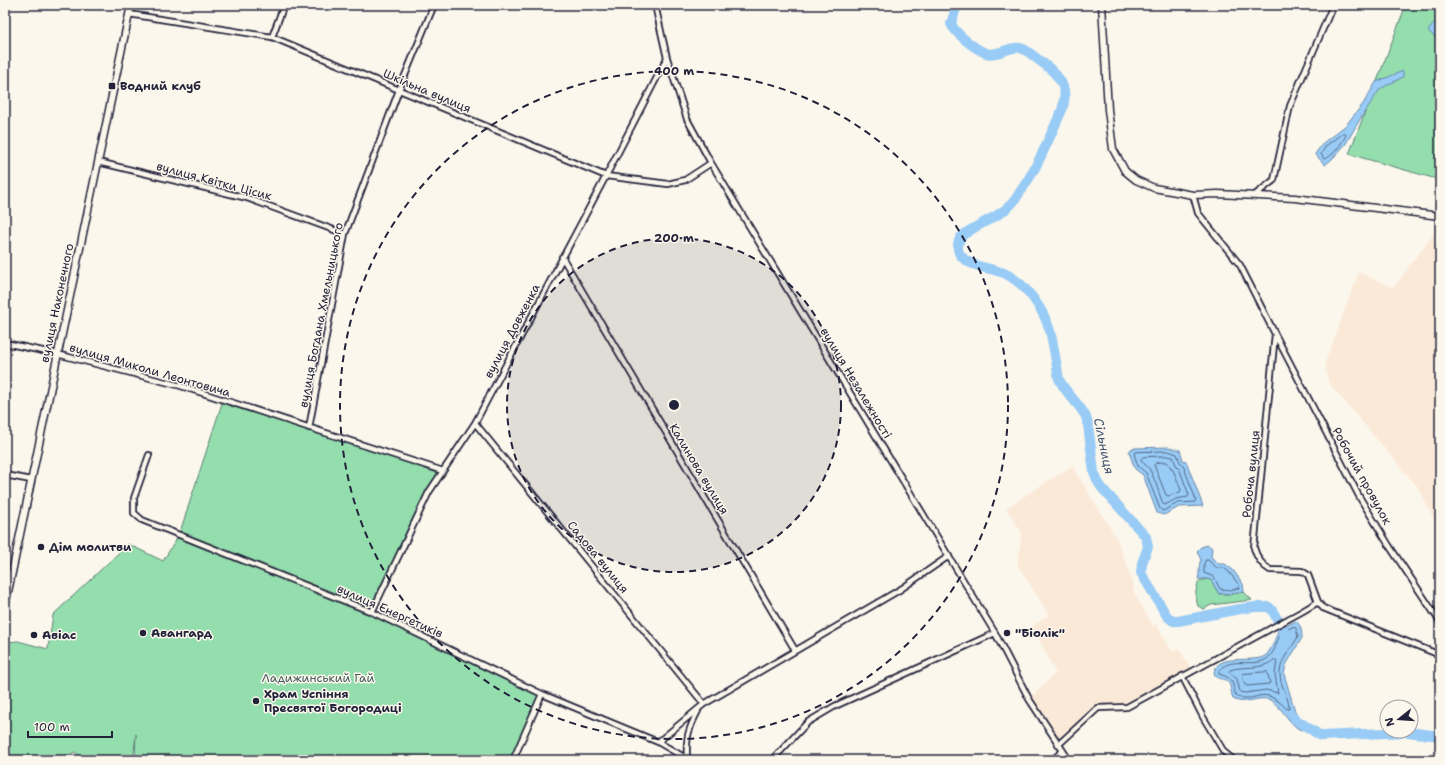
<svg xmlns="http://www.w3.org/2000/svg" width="1445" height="765" viewBox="0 0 1445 765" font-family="'Shantell Sans',sans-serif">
<rect width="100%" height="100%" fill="#fbf7ec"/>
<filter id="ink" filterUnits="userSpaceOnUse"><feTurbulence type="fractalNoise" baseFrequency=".025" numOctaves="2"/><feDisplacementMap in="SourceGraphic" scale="8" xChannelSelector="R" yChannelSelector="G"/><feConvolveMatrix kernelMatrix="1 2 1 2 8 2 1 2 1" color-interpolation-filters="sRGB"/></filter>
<g filter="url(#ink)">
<!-- built -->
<path fill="#fbe9d8" d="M1440,225V531L1417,486L1328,382L1325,363L1359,272L1393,288Z
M1072,466L1117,539L1134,586L1133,591L1153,626L1156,624L1172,651L1179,649L1192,670L1127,707L1098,708L1058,745L1029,699L1056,673L1032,626L1049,615L1017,564L1022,533L1006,508Z"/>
<!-- green -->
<path fill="#94ddad" stroke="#5b8074" d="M1406,5H1440V180L1349,154Z
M223,400L443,471L430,491L372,612L542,694L513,760H135L136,734L133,760H85L75,752L59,760H5V652L7,642L18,641L48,649L53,615L128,544L163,561L179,535Z
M1207,579L1211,580L1219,594H1231L1244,592L1252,600L1211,605L1204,609L1198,606C1195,597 1195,590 1199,581Z"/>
<!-- water -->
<path fill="#98cbf5" stroke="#6987ab" d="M1440,16V41L1428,31Z
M1403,71V77L1380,89L1362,116L1345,145L1332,159L1325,165L1315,154L1323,143L1346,125L1363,104L1376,82Z
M1168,447L1180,450L1183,460L1186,461L1203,506L1179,507L1164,515L1157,513L1143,475L1135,469L1129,452L1131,449L1135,448Z
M1208,545L1212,548L1211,557L1219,564H1225L1233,570L1243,584L1244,592L1231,594L1222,593L1219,594L1211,580L1207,579H1198C1200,574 1198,565 1201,560L1197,551L1201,547Z
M1296,621C1301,625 1302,632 1302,638L1286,665L1284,674L1295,711L1300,719L1307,725L1305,729L1302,730C1291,728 1282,706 1270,700C1258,695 1245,706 1233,699C1231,694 1231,685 1228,682C1223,677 1217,681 1214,673C1217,652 1252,664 1265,656C1271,651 1276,638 1278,630Z"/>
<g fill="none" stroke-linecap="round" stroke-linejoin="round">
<!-- shore -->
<path stroke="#516685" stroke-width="1" d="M1343,133H1345L1346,135C1342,143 1333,157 1324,159L1321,154L1326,146Z
M1168,451L1177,454L1180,462L1183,465L1196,500L1195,502L1178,503L1163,511L1160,509L1146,473L1138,466L1134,454L1136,452Z
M1167,456L1173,457L1176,465L1179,468L1189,495L1188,497L1176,499L1165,505L1163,504C1159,493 1156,482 1151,472C1149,466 1143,465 1141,459L1143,457Z
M1167,462L1174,472L1181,490L1180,492L1168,496L1166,495L1154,465L1156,463Z
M1206,560H1208L1217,568H1224L1229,572L1239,585V588L1231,590L1220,589L1214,577L1204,573V564Z
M1293,627L1296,628L1298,637C1288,654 1275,664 1282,685C1285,692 1289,701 1289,709H1287C1260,682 1259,705 1236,696C1231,683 1236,679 1219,674V671C1228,657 1250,666 1263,661C1277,655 1275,640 1282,633C1285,630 1290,628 1293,627Z
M1274,660H1276L1277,661L1275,674L1278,693L1266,690L1245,693L1240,692L1237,679L1229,672L1230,670C1245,665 1260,671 1274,660Z
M1267,672L1270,682L1269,684L1247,686L1245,685L1242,676L1243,674Z"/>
<!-- river -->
<path stroke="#98cbf5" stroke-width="10" d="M957,5L951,24C955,33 975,49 984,52C987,54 992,54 996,53C1004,52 1012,46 1020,48C1026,49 1031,54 1036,58C1055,71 1071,85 1062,110C1049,138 1038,167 1020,192C1017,197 1013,204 1007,208C997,218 969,228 961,237C956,245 957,253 964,259C975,268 993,268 1006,274C1026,284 1044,310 1050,331C1054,346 1056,363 1059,379C1065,393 1079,403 1086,417L1088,425L1094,472L1098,482L1102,488L1146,537L1148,547L1142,563L1141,573L1167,616L1173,621H1178L1240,609L1255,607H1269L1272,610L1285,633V640
M1295,719L1321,736L1407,732L1440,736"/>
<!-- street casing -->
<g stroke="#22223b" stroke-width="8">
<path id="street" d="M655,5L667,58L687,119L711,163L995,633L1029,699L1069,760
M129,14L272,37L606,176L668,184L685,180L711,163
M272,37L284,5
M98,162L247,198L345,234
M1193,195L1198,213L1240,265L1275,334L1254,548C1257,558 1261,565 1270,570L1302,571L1308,575L1318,602L1323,608L1440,655
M1255,195L1274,180L1290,106L1333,5
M562,257L795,650
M1275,334L1360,498L1390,547L1440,622
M5,343L57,354L181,386L443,471
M475,423L704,704
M309,428L345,234L399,90L434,5
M149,455L134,498V513L142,520L372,612L542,694L658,742L689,760
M5,475L31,480
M372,612L429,492L475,423L606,176L667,58
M1182,676L1203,717L1224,752L1234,760
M658,742L704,704L901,589L949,556
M1058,745L1098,708L1127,707L1301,612L1318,602
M687,759C686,737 688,730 698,711
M513,760L542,694
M775,760L776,756L808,722L835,706L995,633
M1052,760L1063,751"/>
</g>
<!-- secondary casing -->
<g stroke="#22223b" stroke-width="9">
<path id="secondary" d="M1102,5L1108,110L1113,149L1125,171L1136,180L1154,188L1193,195L1218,194L1295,198L1440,216
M5,606L131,5"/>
</g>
<!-- street -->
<use href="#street" stroke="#fbf7ec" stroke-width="4.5"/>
<!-- secondary -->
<use href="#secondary" stroke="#fbf7ec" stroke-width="6"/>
</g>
</g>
<!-- distance rings -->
<circle cx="674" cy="405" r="167" fill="#22223b" fill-opacity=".12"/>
<g fill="none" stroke="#22223b" stroke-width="2" stroke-dasharray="7 5">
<circle cx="674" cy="405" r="167"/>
<circle cx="674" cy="405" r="334"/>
</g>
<!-- markers -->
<g fill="#22223b" stroke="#fbf7ec" stroke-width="1.5">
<rect x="108" y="82" width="8" height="8" rx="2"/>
<circle cx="41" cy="547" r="4"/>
<circle cx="143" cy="633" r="4"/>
<circle cx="1007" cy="633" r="4"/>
<circle cx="34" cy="635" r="4"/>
<circle cx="256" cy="701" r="4"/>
</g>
<g text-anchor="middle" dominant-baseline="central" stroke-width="3" stroke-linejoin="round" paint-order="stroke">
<!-- poi labels -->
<g font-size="12" font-weight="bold" fill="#22223b" stroke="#fbf7ec" text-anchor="start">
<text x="120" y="86">Водний клуб</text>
<text x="49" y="547">Дім молитви</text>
<text x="151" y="633">Авангард</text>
<text x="1015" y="633">"Біолік"</text>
<text x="42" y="635">Авіас</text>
<text x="264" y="694">Храм Успіння<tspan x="264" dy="14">Пресвятої Богородиці</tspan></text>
</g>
<!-- street labels -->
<g font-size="12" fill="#22223b" stroke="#fbf7ec">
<text transform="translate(427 91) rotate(23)">Шкільна вулиця</text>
<text transform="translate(214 181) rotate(15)">вулиця Квітки Цісик</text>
<text transform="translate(57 303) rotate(-78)">вулиця Наконечного</text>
<text transform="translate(321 315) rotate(-79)">вулиця Богдана Хмельницького</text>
<text transform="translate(512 331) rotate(-62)">вулиця Довженка</text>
<text transform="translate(150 370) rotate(16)">вулиця Миколи Леонтовича</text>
<text transform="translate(856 383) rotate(59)">вулиця Незалежності</text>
<text transform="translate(699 469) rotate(59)">Калинова вулиця</text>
<text transform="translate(1251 474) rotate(-84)">Робоча вулиця</text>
<text transform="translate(1362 476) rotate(61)">Робочий провулок</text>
<text transform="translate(598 557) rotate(51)">Садова вулиця</text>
<text transform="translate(390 611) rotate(24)">вулиця Енергетиків</text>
</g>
<!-- park labels -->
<g font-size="12" fill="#445a5d" stroke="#fbf7ec">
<text x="318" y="678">Ладижинський Гай</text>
</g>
<!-- water labels -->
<g font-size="13" font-style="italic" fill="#455573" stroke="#fbf7ec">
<text transform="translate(1104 446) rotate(78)">Сільниця</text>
</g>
</g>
<circle cx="674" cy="405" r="6" fill="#22223b" stroke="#fbf7ec" stroke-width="2"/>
<g font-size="12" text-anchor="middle" font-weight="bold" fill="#22223b" stroke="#fbf7ec" stroke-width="3" stroke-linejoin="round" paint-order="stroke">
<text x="674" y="75">400 m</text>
<text x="674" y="242">200 m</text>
</g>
<!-- margin -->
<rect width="1445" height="765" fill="none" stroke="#fbf7ec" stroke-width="20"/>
<rect x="10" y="10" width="1425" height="745" fill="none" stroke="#22223b" stroke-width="1.5" filter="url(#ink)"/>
<!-- north arrow -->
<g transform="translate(1399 719) rotate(253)"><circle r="19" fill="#fbf7ec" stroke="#a4a2a5"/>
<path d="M0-3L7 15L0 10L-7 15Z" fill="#22223b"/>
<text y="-6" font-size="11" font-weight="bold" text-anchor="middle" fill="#22223b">N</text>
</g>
<!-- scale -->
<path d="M28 731v6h84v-6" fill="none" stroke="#22223b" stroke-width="2"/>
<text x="34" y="731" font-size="12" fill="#22223b" stroke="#fbf7ec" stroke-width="3" paint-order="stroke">100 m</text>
</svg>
